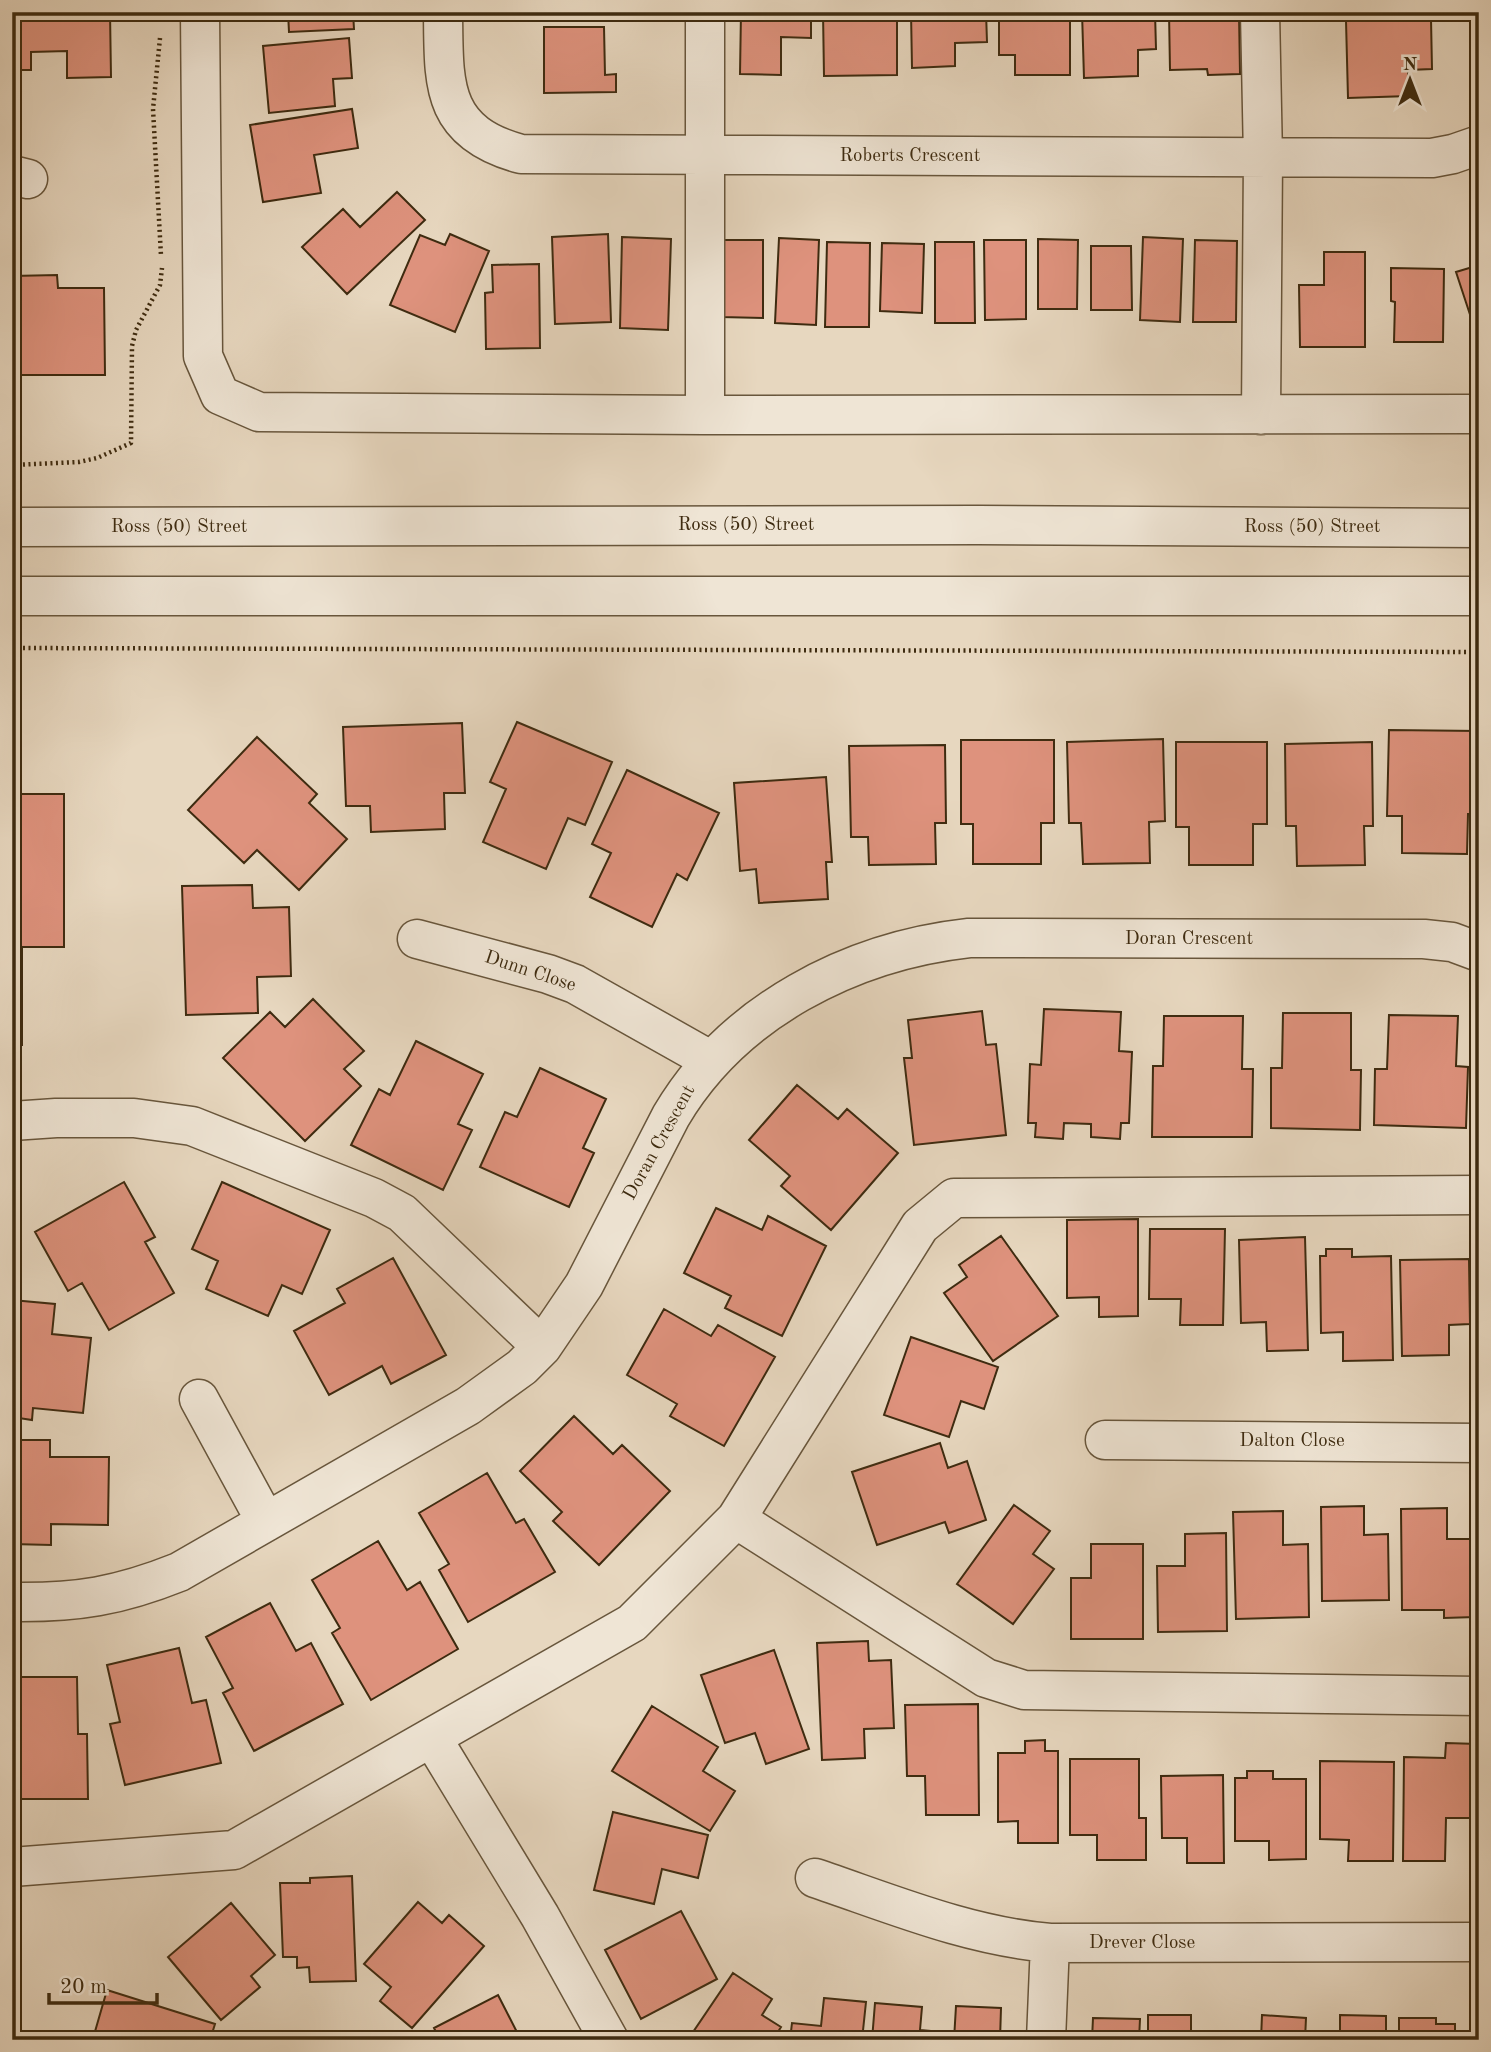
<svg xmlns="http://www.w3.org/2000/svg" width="1491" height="2052" viewBox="0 0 1491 2052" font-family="'Old Standard TT',serif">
<rect width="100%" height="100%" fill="#e7d7bf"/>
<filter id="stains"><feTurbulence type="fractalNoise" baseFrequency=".00286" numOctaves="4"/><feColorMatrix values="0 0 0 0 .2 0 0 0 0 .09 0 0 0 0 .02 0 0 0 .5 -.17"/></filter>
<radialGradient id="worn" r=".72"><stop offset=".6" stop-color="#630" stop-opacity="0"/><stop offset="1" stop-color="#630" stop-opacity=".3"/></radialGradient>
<!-- building -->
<path fill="#de927d" stroke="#3e2b10" stroke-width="2" d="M12,12H110L111,77L67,78V51L31,52V70H12Z
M288,12H353L354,29L289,32Z
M530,12H591V18L530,20Z
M741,12H811V38L781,37V75L740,74Z
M823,12H897V75L824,76Z
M911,12H986L987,42L955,43V66L912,68Z
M999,12H1070V75H1015V55H999Z
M1082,12H1155L1156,49L1138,50V76L1084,78Z
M1169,12H1239L1240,74L1208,75L1207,69L1170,70Z
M1431,19L1432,69L1408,70L1409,96L1348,98L1346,21Z
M544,27H604L605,75L616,74V92L544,93Z
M349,38L352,78L333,79L335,106L269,113L263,46Z
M352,109L358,148L314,155L321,193L263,202L250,125Z
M397,192L425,220L347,294L302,247L343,209L360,227Z
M450,234L489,251L455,332L390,305L420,235L445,245Z
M608,234L611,322L555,324L552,237Z
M622,237L671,239L668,330L620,328Z
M1143,237L1183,239L1180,322L1140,320Z
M779,238L819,240L816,325L775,323Z
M1038,239L1078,240L1077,309H1038Z
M722,240H763V318L721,317Z
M984,240H1026V319L985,320Z
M1195,240L1237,241L1236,322H1193Z
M827,242L870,243L869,327H825Z
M935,242H974L975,323H935Z
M882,243L924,244L922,313L880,311Z
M1091,246H1131L1132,310H1091Z
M1324,252H1365V347H1300L1299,285H1324Z
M539,264L540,348L486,349L485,293L493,292L492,265Z
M1479,265V342L1456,272Z
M1391,268L1444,269L1443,342H1394L1395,302L1391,301Z
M57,275L58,288H104L105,375H12V276Z
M517,722L612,762L585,825L568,818L546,869L483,842L506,789L490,782Z
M462,723L465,793H444L445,829L371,832L370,806H346L343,727Z
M1389,730L1479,731V814H1468L1467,854L1402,853V816H1387Z
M257,737L317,794L309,803L347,839L299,890L257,850L244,863L188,810Z
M1163,739L1165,821L1149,822L1150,863L1083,864L1081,823H1069L1067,742Z
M961,740H1054V823H1041V864H973V824H961Z
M1176,742H1267V824H1253V865H1189V827H1176Z
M1372,742L1373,826H1364L1365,865L1297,866L1296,826H1286L1285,744Z
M945,745L946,823H935L936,864L869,865L868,837H851L849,746Z
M627,770L719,813L687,880L677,874L652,927L590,897L611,853L592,844Z
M826,777L832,862H826L828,899L759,903L756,869L740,871L734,783Z
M12,794H64V947H22V1045H12Z
M252,885L253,908L289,907L291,976L257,977L258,1013L186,1015L182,886Z
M313,999L364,1051L344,1069L361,1086L305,1141L223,1058L270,1012L285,1027Z
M1044,1009L1121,1012L1119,1051L1132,1052L1129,1123H1121L1120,1139L1091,1137V1124L1064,1123L1063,1139L1035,1137L1036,1123H1028L1030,1064L1041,1065Z
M982,1011L986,1045L996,1044L1006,1135L914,1145L904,1058H912L908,1020Z
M1283,1013H1351V1070H1361L1360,1130L1271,1128V1068H1282Z
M1389,1015L1458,1016L1456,1066L1468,1067L1466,1128L1374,1125L1375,1069H1387Z
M1164,1016H1243L1242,1069H1253L1252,1137H1152L1153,1066H1163Z
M416,1041L483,1074L458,1124L472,1130L443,1190L351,1145L379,1089L390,1095Z
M540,1068L606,1099L583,1148L594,1153L569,1207L480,1167L505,1112L517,1117Z
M797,1085L838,1119L847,1109L898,1153L831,1230L781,1186L790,1176L749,1140Z
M124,1182L155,1237L145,1242L174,1293L109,1330L82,1283L68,1291L35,1232Z
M222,1182L330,1230L302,1294L282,1285L268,1316L206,1289L218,1261L192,1249Z
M716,1208L762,1230L768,1216L826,1246L782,1336L725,1308L731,1296L684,1273Z
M1138,1219V1316L1099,1317V1297L1067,1298V1220Z
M1150,1229H1225L1223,1325H1180L1181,1299H1149Z
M1001,1236L1058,1316L993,1361L944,1293L967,1277L959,1265Z
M1305,1237L1308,1350L1267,1351L1266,1322L1241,1323L1239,1240Z
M1326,1249H1352V1257L1391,1256L1393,1360L1343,1361V1332L1321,1333L1320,1256H1326Z
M393,1258L446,1355L391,1384L382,1366L329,1395L294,1331L345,1303L337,1289Z
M1469,1259L1470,1324L1449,1325V1355L1402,1356L1400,1260Z
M12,1300L55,1304L52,1334L91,1338L83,1413L33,1408L32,1420L12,1417Z
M664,1309L711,1336L718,1325L775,1357L724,1446L670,1416L677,1404L627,1375Z
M911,1337L998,1367L984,1409L961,1401L949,1437L884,1415Z
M574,1416L613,1454L622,1445L670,1491L599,1565L553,1521L562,1512L520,1471Z
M12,1440H50V1457H109L108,1525L51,1524V1545L12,1544Z
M940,1443L948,1468L967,1461L986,1520L949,1533L945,1522L877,1545L852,1472Z
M487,1473L516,1523L524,1519L555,1572L468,1622L439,1570L449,1564L419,1513Z
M1014,1505L1050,1531L1033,1554L1054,1569L1013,1624L957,1584Z
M1364,1506V1535L1388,1534L1389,1600L1322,1601L1321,1507Z
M1447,1508V1539H1475V1617L1444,1618V1610H1402L1401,1509Z
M1283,1511V1545L1308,1544L1309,1617L1236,1619L1233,1512Z
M1226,1533L1227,1631L1158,1632L1157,1566H1185V1534Z
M378,1541L407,1590L420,1582L458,1649L371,1700L332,1633L340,1628L312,1580Z
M1091,1544H1143V1639H1071V1578H1091Z
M270,1603L296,1651L311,1643L343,1704L254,1751L223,1693L233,1688L206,1637Z
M868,1641L869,1661L891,1660L894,1728L864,1729L865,1758L822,1760L817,1643Z
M179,1648L192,1703L206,1700L221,1763L125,1785L110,1724L120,1722L107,1665Z
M774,1650L809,1749L766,1764L755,1733L725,1743L701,1675Z
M12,1677H77L78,1734H87L88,1799H12Z
M978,1704L979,1815H926L925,1776H907L905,1705Z
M652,1706L718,1747L703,1771L735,1791L710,1831L612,1771Z
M1045,1740V1751H1058V1843H1018V1821L998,1822V1753H1025V1741Z
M1446,1743L1478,1744L1477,1818H1446L1445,1861H1403L1404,1757L1445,1758Z
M1070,1759H1139V1818H1146V1860H1097V1835H1070Z
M1320,1761L1394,1762L1393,1861H1348L1349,1840L1320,1839Z
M1247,1771H1273V1779H1306V1859L1269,1860V1841H1235V1778H1247Z
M1223,1775L1224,1863H1187V1838H1162L1161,1776Z
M613,1812L708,1835L698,1878L662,1869L654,1904L594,1890Z
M352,1876L356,1981L310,1982L309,1967L297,1968V1957H283L280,1883H310V1878Z
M418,1902L442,1923L449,1915L484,1946L412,2028L380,2001L391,1987L364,1964Z
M231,1903L275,1955L251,1976L260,1987L221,2020L168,1957Z
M681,1911L717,1979L641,2019L605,1950Z
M733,1973L772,1999L762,2015L781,2027L773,2040H691L689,2038Z
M107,1990L215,2024L210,2040H99L100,2037L94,2035Z
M498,1995L521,2040H440L434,2028Z
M824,1998L866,2002L862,2040H790L792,2023L821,2026Z
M875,2003L922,2007L920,2030L941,2032V2040H872Z
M956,2006L1001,2008L1000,2040H954Z
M1148,2015H1191V2033H1218V2040H1148Z
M1262,2015L1306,2018L1305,2040H1261Z
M1340,2015L1386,2016V2040H1340Z
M1093,2018L1140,2019L1139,2040H1092Z
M1399,2018H1436V2024H1455V2040H1399Z"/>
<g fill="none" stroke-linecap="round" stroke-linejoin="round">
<!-- minor casing -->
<g stroke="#68563c" stroke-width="41">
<path id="minor" d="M200,12L203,356L220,395L259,412L705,415L1479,414
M443,12C444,83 439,132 521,154L1432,158L1453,154L1479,145
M1260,12L1263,158L1261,415
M12,175L28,179
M705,415V12
M12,527L978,525L1479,528
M12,596H1479
M417,939L548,974L575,984L710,1060
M12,1121L56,1118H134L192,1126L374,1198L402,1213L542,1347
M199,1399L266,1522
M1105,1440L1479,1443
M736,1519L986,1678L1024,1690L1479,1696
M12,1602C77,1603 119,1596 179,1572L468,1406L522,1367L542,1347L584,1285L671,1116C733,1011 851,951 969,938L1424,939L1452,942L1479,952
M432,1738L540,1916L609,2040
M12,1867L234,1850L632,1623L736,1519L920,1226L954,1198L1479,1195
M815,1878C892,1904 968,1936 1050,1943L1479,1942
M1046,2040L1050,1943"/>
</g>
<!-- path -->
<path stroke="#3e2b10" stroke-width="4.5" stroke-dasharray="2 3.5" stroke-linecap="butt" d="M160,38L153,109L161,256
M12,465L79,462L97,458L131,443L132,346L136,330L160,285L162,268
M12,648L1479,652"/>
<!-- minor -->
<use href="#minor" stroke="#efe5d5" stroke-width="38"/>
</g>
<g text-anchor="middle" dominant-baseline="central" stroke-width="5" stroke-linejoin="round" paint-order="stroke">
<!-- street labels -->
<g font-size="19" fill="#3e2b10" stroke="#efe5d5">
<text x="910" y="156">Roberts Crescent</text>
<text x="746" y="525">Ross (50) Street</text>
<text x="179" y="527">Ross (50) Street</text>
<text x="1312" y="527">Ross (50) Street</text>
<text x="1189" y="939">Doran Crescent</text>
<text transform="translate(530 972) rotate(18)">Dunn Close</text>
<text transform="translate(660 1143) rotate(-61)">Doran Crescent</text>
<text x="1292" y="1441">Dalton Close</text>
<text x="1142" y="1943">Drever Close</text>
</g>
</g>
<!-- margin -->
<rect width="1491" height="2052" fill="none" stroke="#e7d7bf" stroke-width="42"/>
<rect x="14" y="14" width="1463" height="2024" fill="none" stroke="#3e2b10" stroke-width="3.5"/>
<rect x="21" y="21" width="1449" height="2010" fill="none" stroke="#3e2b10" stroke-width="2"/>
<!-- north arrow -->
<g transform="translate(1410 80)" stroke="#efe5d5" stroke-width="5" paint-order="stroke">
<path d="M0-5L12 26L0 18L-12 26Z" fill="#3e2b10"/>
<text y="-10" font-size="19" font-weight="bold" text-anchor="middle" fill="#3e2b10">N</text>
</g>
<!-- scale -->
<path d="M49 1993v10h108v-10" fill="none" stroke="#3e2b10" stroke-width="3.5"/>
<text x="60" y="1993" font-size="21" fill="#3e2b10" stroke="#efe5d5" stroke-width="5" paint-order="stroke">20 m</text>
<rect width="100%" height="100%" filter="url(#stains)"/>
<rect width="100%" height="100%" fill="url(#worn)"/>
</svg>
